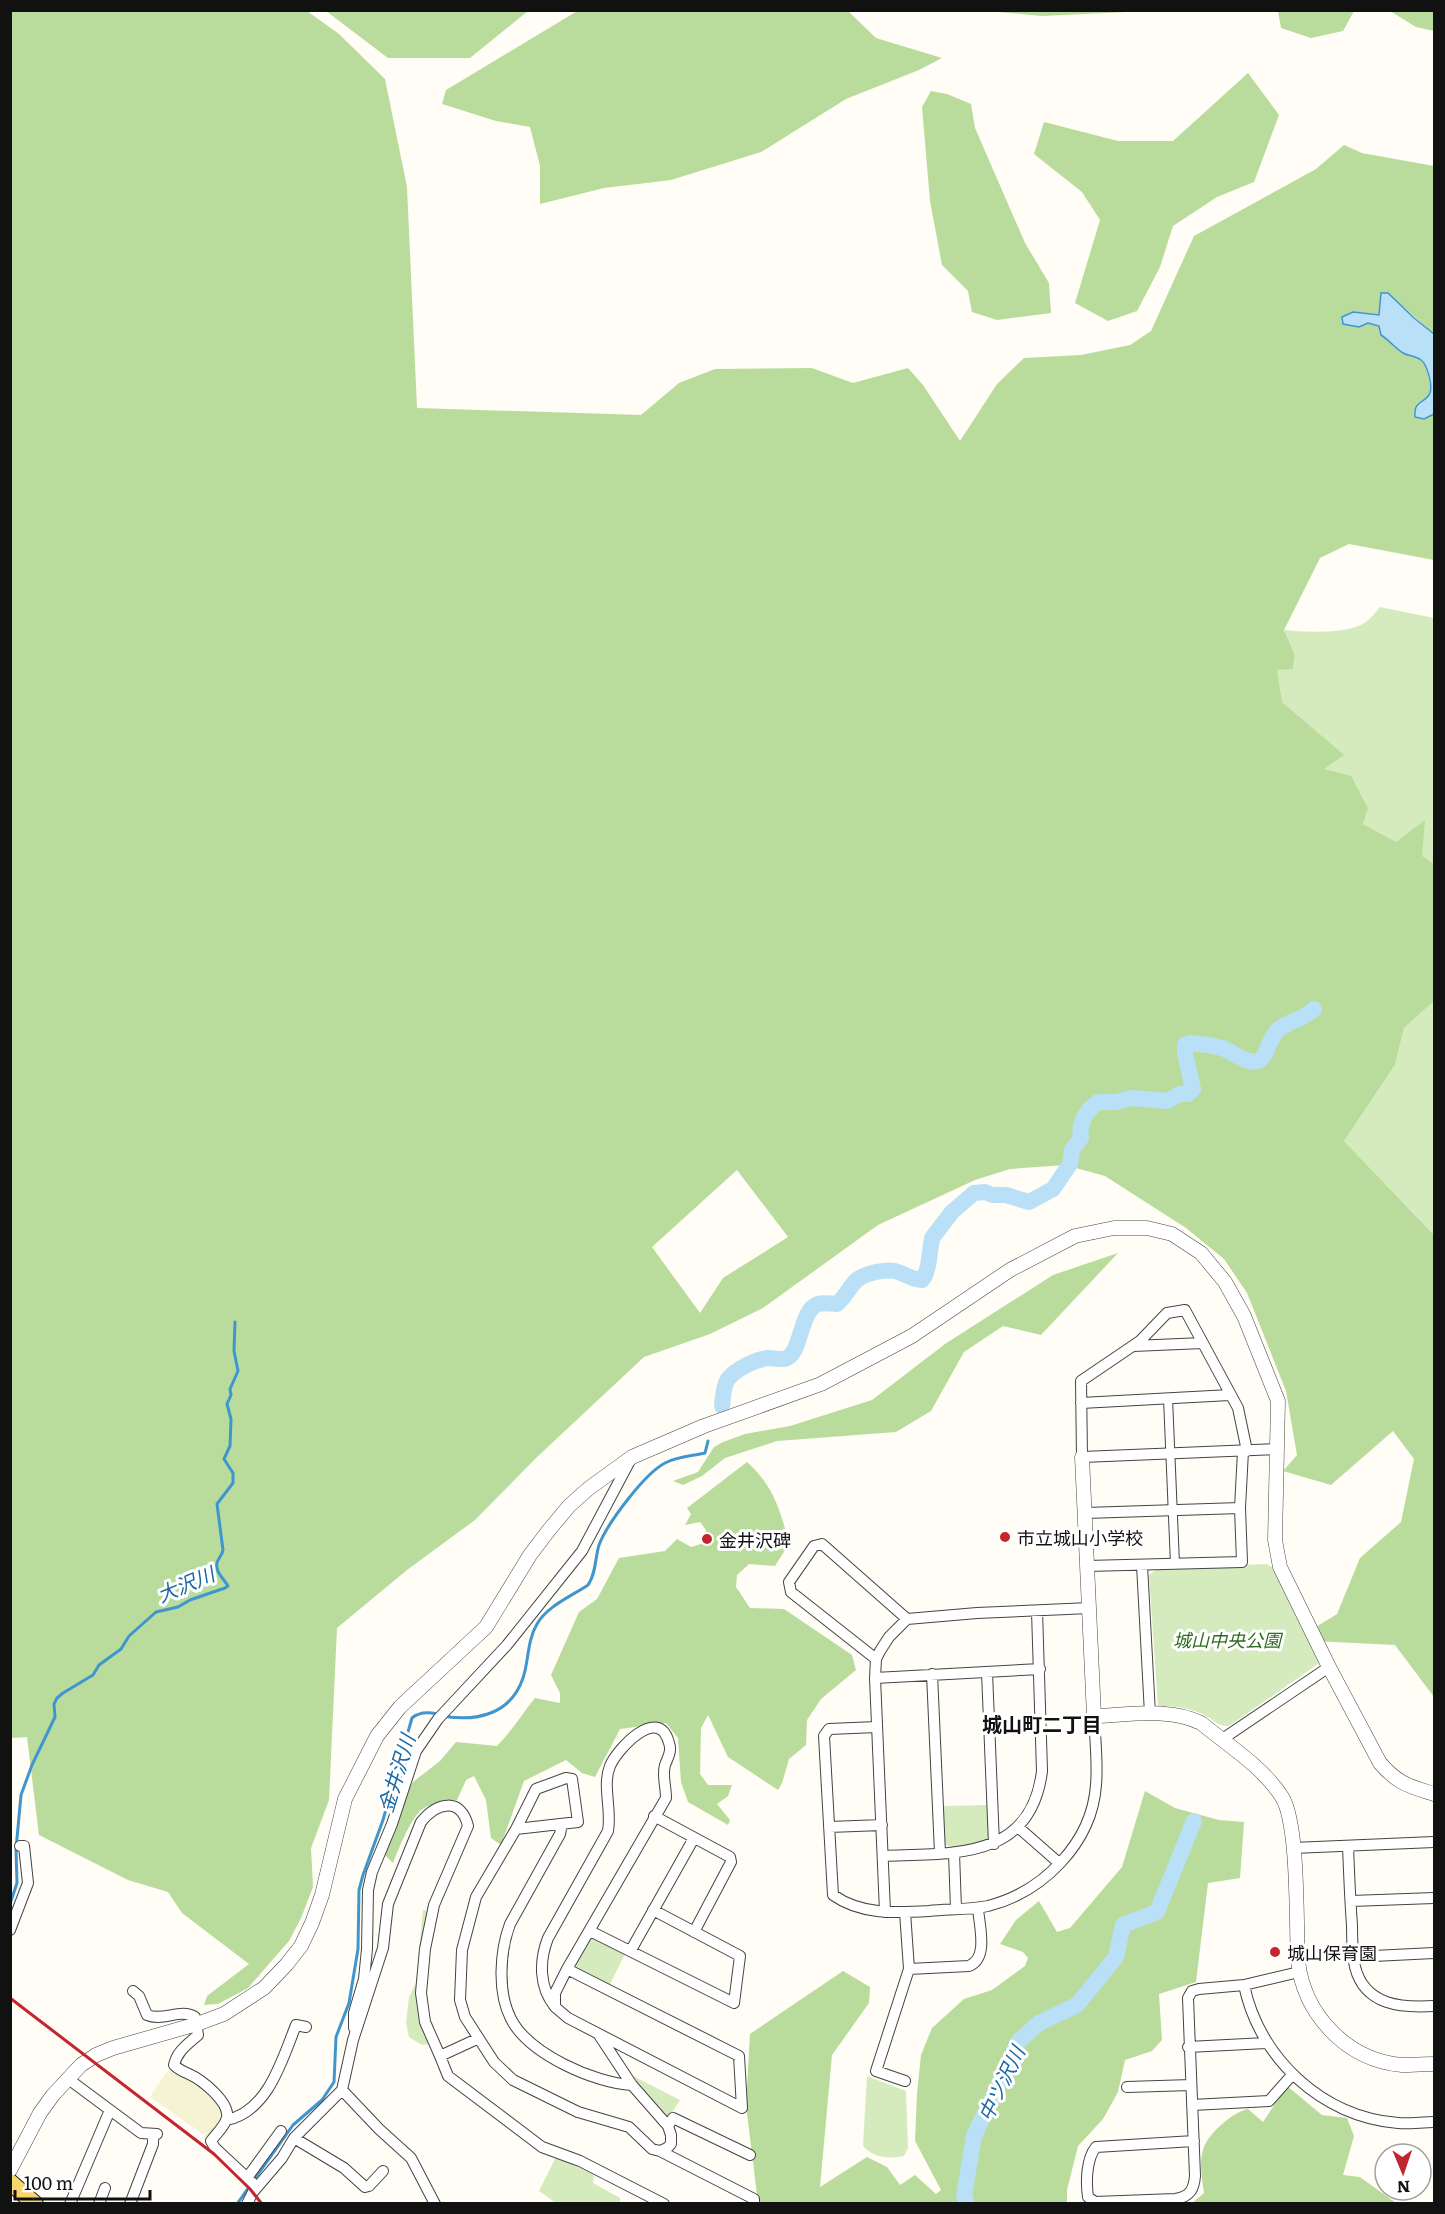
<svg xmlns="http://www.w3.org/2000/svg" width="1445" height="2214" viewBox="0 0 1445 2214" font-family="Literata,'Noto Sans JP',serif">
<rect width="100%" height="100%" fill="#fffdf5"/>
<!-- farmland -->
<path fill="#f6f3d4" d="M168,2070L194,2084L215,2102L222,2115L210,2139L150,2097Z"/>
<!-- green -->
<path fill="#d5ebbd" d="M1380,607L1434,618V864L1363,824L1323,769L1343,755L1281,702L1276,669H1293L1295,655L1284,630C1305,632 1350,635 1367,621C1372,617 1376,612 1380,607Z
M1434,1001V1235L1344,1141L1395,1065L1404,1028Z
M1267,1564L1272,1567L1321,1660L1318,1664L1229,1726C1216,1726 1215,1720 1204,1715C1188,1707 1175,1706 1158,1706L1149,1575L1157,1569Z
M988,1805L989,1835L986,1842C974,1844 955,1851 944,1844L943,1806Z
M423,1910L429,1911L419,1974L430,2044L422,2045L409,2037L406,2023L409,1997L416,1983Z
M590,1937L626,1952L609,1986L576,1970L574,1965Z
M631,2075L680,2100L668,2119L644,2094Z
M867,2076L906,2091L908,2148L904,2156C888,2159 874,2158 863,2146Z
M556,2157L594,2175L593,2183L620,2198V2203H556L539,2191Z"/>
<!-- forest -->
<path fill="#b9dc9c" fill-rule="evenodd" d="M579,10L848,11L876,38L942,58L919,70L846,99L761,152L671,180L604,188L540,204V166L530,127L496,121L442,104L446,90Z
M11,11H307L339,34L385,79L407,187L417,408L641,415L679,383L715,369L812,368L853,383L908,368L923,385L960,441L997,384L1024,358L1081,355L1130,345L1151,331L1194,236L1316,169L1344,145L1362,153L1434,166V334L1400,304L1381,294L1380,315L1353,312L1342,317L1343,324L1359,327L1368,323L1379,326L1381,335L1404,353L1420,359L1426,366L1431,390L1429,396L1418,403L1415,417L1424,419L1434,414V560L1349,544L1320,558L1284,630L1295,655L1293,669L1277,670L1282,702L1344,755L1324,769L1351,776L1368,808L1363,824L1396,842L1425,820L1422,856L1434,864V1001L1404,1028L1395,1065L1344,1141L1434,1235V1697L1395,1645L1314,1641L1311,1630L1337,1614L1360,1558L1401,1522L1414,1459L1393,1431L1331,1485L1283,1471L1297,1455L1286,1391L1247,1293L1224,1259L1186,1228L1105,1176L1065,1165L1010,1169L975,1180L878,1225L763,1308L710,1334L644,1357L536,1458L475,1520L407,1570L337,1628L329,1800L311,1848L313,1887L301,1918L289,1941L248,1988L218,2004L204,2005L207,1996L249,1964L182,1913L168,1892L128,1880L39,1835L27,1737L11,1738ZM737,1170L788,1237L723,1278L700,1313L652,1247Z
M326,11H528L470,58H388Z
M988,11H1148L1042,16Z
M1278,11L1354,10V11L1343,31L1311,38L1281,28Z
M1390,11H1434V31L1416,27Z
M1248,73L1279,115L1254,182L1217,197L1173,226L1160,267L1137,311L1108,321L1075,303L1100,220L1082,192L1034,154L1044,122L1118,141H1173Z
M931,91L947,94L971,104L975,128L1025,243L1049,283L1051,313L997,320L972,312L968,291L942,265L930,201L922,107Z
M1118,1253L1041,1335L1003,1326L964,1352L931,1411L896,1432L777,1441L725,1458L702,1476L683,1485L673,1481L698,1472L714,1447L723,1442L745,1434L790,1426L872,1400L945,1344L1053,1275Z
M747,1462C773,1485 781,1511 789,1544L775,1566L749,1564L737,1575L736,1587L750,1608L784,1609L852,1655L856,1670L821,1699L807,1720L806,1745L789,1759L782,1783L778,1790L728,1757L708,1715L701,1728L700,1774L708,1785H732L728,1796L717,1804L730,1820L728,1825L688,1802L681,1782L678,1738L666,1723L620,1729L595,1777L582,1773L566,1760L524,1781L501,1845L491,1838L486,1800L474,1776L466,1780L457,1800C446,1801 429,1803 420,1811C409,1823 399,1848 393,1863L381,1851L396,1808L413,1782L440,1761L456,1742L497,1746C511,1732 522,1714 535,1698L560,1703V1693L551,1675L579,1612L597,1599L619,1558L665,1551L677,1539L691,1547L704,1543L706,1530L700,1522L685,1525L691,1514L687,1508Z
M1145,1791L1175,1808L1219,1820L1244,1822L1240,1878L1208,1883L1196,1982L1159,1994L1162,2040L1152,2051L1125,2060L1118,2092L1103,2119L1078,2146L1067,2190V2203H758L746,2105L750,2034L843,1971L870,1987L869,2003L832,2055L820,2187L867,2157L887,2167L900,2185L915,2175L936,2194L941,2190L915,2141L917,2094L921,2055L932,2028L964,1999L992,1990L1025,1966L1028,1958L1023,1952L1000,1944L1016,1920L1039,1901L1057,1932L1070,1928L1122,1867Z
M1287,2086L1322,2115L1347,2118L1354,2136L1343,2175L1360,2177L1396,2203L1191,2204L1204,2193C1202,2178 1199,2164 1203,2150C1207,2134 1233,2112 1248,2109L1263,2122Z"/>
<!-- water -->
<path fill="#b9e0f7" stroke="#3f96cf" stroke-width="1.5" d="M1381,293H1388L1414,318L1434,334V414L1424,419L1415,417C1414,400 1422,405 1429,395C1434,388 1427,364 1421,360C1416,356 1408,356 1403,353C1395,348 1389,340 1381,335L1379,326L1368,323L1359,327L1343,324L1342,317L1353,312L1379,315Z"/>
<g fill="none" stroke-linecap="round" stroke-linejoin="round">
<!-- stream -->
<path stroke="#3f96cf" stroke-width="3" d="M443,1716C477,1722 511,1714 523,1678C529,1660 527,1641 537,1624C547,1606 572,1596 588,1585C596,1574 595,1558 599,1545C607,1524 644,1474 665,1463C676,1457 692,1456 705,1453L708,1441
M10,1904L17,1883L16,1849L21,1795L32,1765L55,1717L54,1704L57,1698L63,1693L93,1675L99,1665L121,1649L129,1636L156,1612L178,1607L190,1600L225,1588L228,1586C224,1579 215,1572 217,1563C218,1558 222,1556 223,1550L217,1504L233,1483V1473L224,1459L230,1446L231,1419L227,1404L231,1395L230,1389L238,1371L234,1351L235,1322
M237,2204L293,2125L322,2100L334,2082L336,2037L349,2003L358,1949L359,1890L363,1875L383,1820L412,1718C419,1712 428,1712 437,1714"/>
<!-- river -->
<path stroke="#b9e0f7" stroke-width="16" d="M722,1406C723,1398 723,1386 728,1379C736,1369 756,1359 769,1358C777,1358 784,1362 791,1355C801,1345 802,1309 818,1304C824,1302 831,1304 837,1304C846,1297 850,1285 858,1279C867,1273 885,1269 895,1271C904,1273 912,1280 922,1280L925,1276L928,1266L932,1238L952,1212L974,1193L985,1192L992,1195H1006L1029,1202L1053,1189L1070,1164L1072,1150L1081,1138C1078,1122 1086,1111 1098,1102H1117L1131,1098L1167,1101L1180,1094H1188L1193,1089L1185,1053V1045L1190,1043C1200,1044 1212,1045 1222,1048C1232,1051 1249,1067 1260,1060C1267,1056 1269,1037 1279,1029C1290,1020 1305,1019 1314,1009
M967,2204L964,2196L974,2136L1019,2041L1039,2023L1077,2005L1116,1957L1123,1925L1157,1912L1194,1821"/>
<!-- pedestrian casing -->
<g stroke="#444" stroke-width="10">
<path id="pedestrian" d="M1168,1398L1175,1564"/>
</g>
<!-- minor casing -->
<g stroke="#444" stroke-width="12">
<path id="minor" d="M1133,1346L1203,1343
M1081,1403L1230,1395
M1247,1451L1238,1408L1185,1310L1167,1313L1140,1341L1081,1381L1082,1457L1277,1449
M1085,1513L1240,1508
M1142,1565L1150,1714
M1087,1566L1242,1562L1240,1508L1243,1451
M876,1659L791,1592L789,1582L814,1546L822,1544L907,1619
M987,1672L994,1844
M932,1674L940,1853
M875,1678L1040,1669
M877,1727L829,1729L824,1736L833,1895C861,1915 896,1913 929,1911C948,1909 969,1910 988,1906C1043,1892 1092,1843 1096,1785C1098,1762 1095,1739 1094,1716
M1221,1740L1329,1667
M654,1816L730,1857L731,1862L694,1932
M562,1824L560,1834L510,1924C500,1951 497,1992 511,2019C529,2054 594,2083 632,2085
M829,1827L882,1825
M1018,1827L1059,1863
M516,1829L578,1822L572,1779L566,1778L536,1789L516,1829L476,1897L462,1950L460,2000L465,2017L494,2062L513,2080L578,2112L629,2127L652,2149L660,2151L667,2148L671,2144V2135L668,2126L632,2085L599,2035
M1348,1846C1349,1872 1350,1899 1352,1925C1352,1939 1352,1953 1355,1967C1365,2006 1402,2008 1434,2006
M1293,1848L1434,1842
M954,1853L956,1909
M883,1856C952,1853 1031,1861 1042,1771L1037,1611
M1351,1901L1434,1898
M885,1912L875,1678L876,1659L880,1651L889,1637L907,1619L977,1613L1090,1608
M10,1930L28,1883L24,1846H20
M590,1931L734,2003L740,1956L653,1910
M631,1950L694,1838
M1353,1957L1434,1953
M909,1969L969,1966C989,1958 979,1925 978,1908
M1244,1985C1259,2058 1322,2117 1398,2123C1410,2124 1422,2122 1434,2122
M133,1991L139,1996L147,2015C163,2022 180,2008 195,2017L198,2035C188,2044 177,2051 174,2065C179,2070 182,2071 189,2074C202,2080 230,2102 227,2118C225,2126 216,2134 211,2141L215,2148L257,2187
M555,2007C539,1987 539,1961 548,1938L608,1831C612,1810 602,1785 610,1766C617,1749 659,1704 669,1743C672,1751 668,1757 665,1765C662,1775 666,1787 666,1798L567,1969L555,1993V2007L568,2018L742,2108L739,2056L567,1969
M354,2028V2013L364,1979L367,1949L368,1890L372,1872L392,1824L416,1751L438,1719L507,1645L582,1551L632,1457
M1188,2047L1266,2043
M440,2056L448,2076L542,2147L580,2161L664,2204
M67,2078L141,2133L157,2134
M905,2081L876,2071L909,1969L905,1912
M1127,2087L1191,2085
M342,2090L379,2129L411,2158L435,2204
M1192,2105L1269,2101L1292,2075
M226,2120C268,2112 282,2060 296,2025L306,2027
M668,2126L673,2118L750,2155
M294,2138L344,2168L365,2187L369,2186L383,2171
M1194,2141L1096,2147C1086,2159 1086,2183 1088,2197L1095,2202L1175,2199C1190,2197 1194,2189 1195,2176L1188,1998L1192,1991L1199,1989L1244,1985L1299,1972
M660,2151L754,2199V2204
M247,2178L281,2131
M70,2204L110,2110
M99,2204L105,2188
M130,2204L153,2144V2135
M247,2204L253,2192L282,2158L294,2138L342,2090L353,2040L383,1948L388,1904L421,1822C437,1802 461,1797 468,1826L434,1905L425,1949L421,1993L425,2022L440,2056L477,2039"/>
</g>
<!-- tertiary casing -->
<g stroke="#444" stroke-width="15">
<path id="tertiary" d="M1082,1457L1094,1716C1129,1715 1169,1707 1201,1723C1229,1746 1263,1767 1282,1797C1299,1824 1296,1925 1298,1961C1304,2014 1346,2060 1402,2065C1413,2065 1424,2064 1434,2064
M10,2170L40,2113L53,2095L81,2065L96,2055L113,2048L197,2024L224,2014L264,1988L287,1964L301,1946L312,1923L322,1895L345,1799L377,1736L400,1707L486,1627L530,1555L549,1530L569,1506L588,1489L632,1457L704,1426L821,1384L912,1336L1010,1270L1075,1236L1114,1228H1147L1172,1234L1201,1253L1225,1282L1244,1316L1278,1401L1275,1540L1280,1567L1329,1667L1380,1763C1398,1784 1409,1786 1434,1794"/>
</g>
<!-- primary casing -->
<g stroke="#222" stroke-width="18">
<path id="primary" d="M10,2182L35,2204"/>
</g>
<!-- pedestrian -->
<use href="#pedestrian" stroke="#fff" stroke-width="8"/>
<!-- minor -->
<use href="#minor" stroke="#fff" stroke-width="10"/>
<!-- tertiary -->
<use href="#tertiary" stroke="#fff" stroke-width="14"/>
<!-- primary -->
<use href="#primary" stroke="#f9d66b" stroke-width="16"/>
<!-- rail -->
<path stroke="#c4262e" stroke-width="3" d="M10,1998L214,2154L250,2189L262,2204"/>
</g>
<!-- markers -->
<g fill="#c4262e" stroke="#fff" stroke-width="2">
<circle cx="1005" cy="1537" r="6"/>
<circle cx="707" cy="1539" r="6"/>
<circle cx="1275" cy="1952" r="6"/>
</g>
<g text-anchor="middle" dominant-baseline="central" stroke-width="6" stroke-linejoin="round" paint-order="stroke">
<!-- poi labels -->
<g font-size="18" fill="#111" stroke="#fff" text-anchor="start">
<text x="1017" y="1537">市立城山小学校</text>
<text x="719" y="1539">金井沢碑</text>
<text x="1287" y="1952">城山保育園</text>
</g>
<!-- park labels -->
<g font-size="18" font-style="italic" fill="#2f6b1f" stroke="#fff">
<text x="1227" y="1639">城山中央公園</text>
</g>
<!-- water labels -->
<g font-size="20" font-style="italic" fill="#1768a6" stroke="#fff">
<text transform="translate(185 1583) rotate(-23)">大沢川</text>
<text transform="translate(395 1773) rotate(-73)">金井沢川</text>
<text transform="translate(1000 2083) rotate(-64)">中ツ沢川</text>
</g>
<!-- neighbourhood labels -->
<g font-size="20" font-weight="bold" fill="#111" stroke="#fff">
<text x="1042" y="1723">城山町二丁目</text>
</g>
</g>
<!-- border -->
<rect width="1445" height="2214" fill="none" stroke="#111111" stroke-width="24"/>
<!-- north arrow -->
<g transform="translate(1403 2172) rotate(178)"><circle r="28" fill="#ffffff" stroke="#a0a0a0" stroke-width="1.5"/>
<path d="M0-4.5L10 22L0 15L-10 22Z" fill="#c4262e"/>
<text y="-9" font-size="16" font-weight="bold" text-anchor="middle" fill="#111111">N</text>
</g>
<!-- scale -->
<path d="M15 2190v9h135v-9" fill="none" stroke="#111111" stroke-width="3"/>
<text x="24" y="2190" font-size="18" fill="#111111" stroke="#ffffff" stroke-width="4.5" paint-order="stroke">100 m</text>
</svg>
